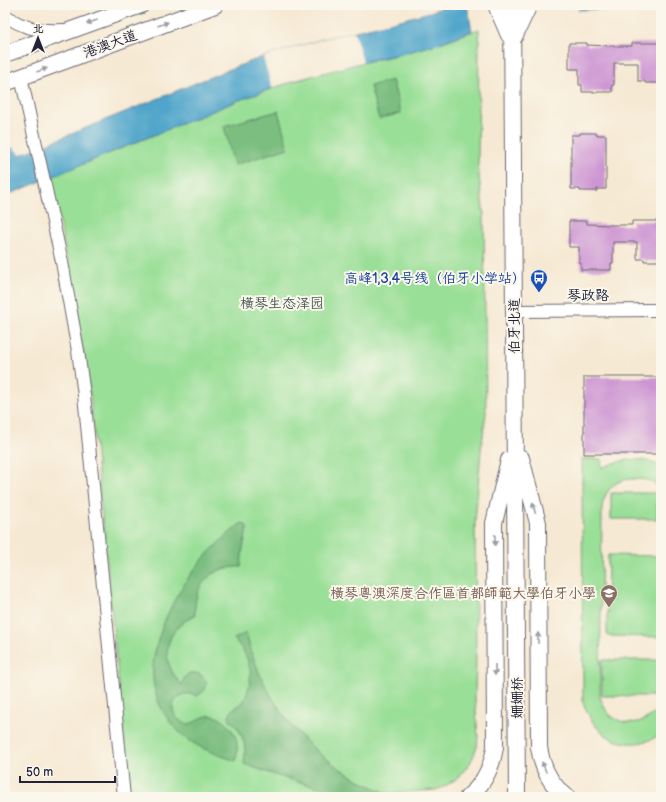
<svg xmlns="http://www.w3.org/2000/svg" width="666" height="802" viewBox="0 0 666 802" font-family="'Balsamiq Sans','LXGW WenKai TC',sans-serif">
<rect width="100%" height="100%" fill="#fbf7ec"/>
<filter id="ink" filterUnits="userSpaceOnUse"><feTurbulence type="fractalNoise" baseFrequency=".025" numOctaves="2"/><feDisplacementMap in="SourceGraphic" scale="8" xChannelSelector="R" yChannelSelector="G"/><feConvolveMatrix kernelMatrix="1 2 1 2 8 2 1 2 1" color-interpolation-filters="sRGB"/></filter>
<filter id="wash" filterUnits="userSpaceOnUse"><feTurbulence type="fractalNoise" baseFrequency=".012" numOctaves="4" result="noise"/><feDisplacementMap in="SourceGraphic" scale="16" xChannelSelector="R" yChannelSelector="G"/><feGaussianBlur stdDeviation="0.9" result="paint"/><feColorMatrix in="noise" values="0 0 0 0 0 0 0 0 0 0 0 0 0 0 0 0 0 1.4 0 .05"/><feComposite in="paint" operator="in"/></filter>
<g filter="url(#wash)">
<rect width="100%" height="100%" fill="#f6e9d3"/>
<!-- green -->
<path fill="#9adf97" stroke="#5e8069" d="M479,29L478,169L484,215L486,413L481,450L475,522L476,658L475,698L478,737L477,746L474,755L470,763L459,777L444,787L435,790L396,793L337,792L308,797H130L90,394L76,306L58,214L49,178L237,101L272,88L331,70L401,54L440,43Z
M582,459H601L602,468C621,459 642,455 661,467V491C658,487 654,482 650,481C645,479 639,479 634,479C615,479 606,489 602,506L600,696C602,703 605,710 610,715C627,729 651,723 661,704V734C643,746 620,747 603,733C593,725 587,713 583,702Z
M611,493H657V519H611Z
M608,555L661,556V637L607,636Z
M602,660H661V696H602Z"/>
<!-- forest -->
<path fill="#7bbe80" stroke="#4e705e" d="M392,80L401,113L379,119L370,86Z
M278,111L288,148L234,165L224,126Z
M242,523L245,524L247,527V530L243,548L241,567C211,566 193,585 195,615C164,630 158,660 182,685C182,683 183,681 184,679C192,662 221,683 197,696C179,687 165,707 178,719C190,731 197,717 208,716C213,715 218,717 222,720C237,731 239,744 236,761C219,755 200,749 186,738C168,724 155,702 153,679C150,642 175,593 198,565C210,550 225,537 239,525Z
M246,633C264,708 315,765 387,793L337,792L281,777L244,764C246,750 245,737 236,726C234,723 229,720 229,716C229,710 238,707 242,703C244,701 246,696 247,693C255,672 248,654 234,639Z"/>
<!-- water -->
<path fill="#4fa5cb" stroke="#386483" d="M449,5H467L472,31L440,43L401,54L363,62L299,79L237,101L5,196V151L13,148L20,155L225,71L257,59L323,39L393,22L430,12Z
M585,5H661V7L578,10Z"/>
<!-- pier -->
<path fill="#f6e9d3" d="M354,31L363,62L299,79L272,88L263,57L323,39Z"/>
<g id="blocks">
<!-- building -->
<path fill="#cd95d3" d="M569,43H587V45L610,46H632V43H661V81H659V83H645V81H638V63H614V85H612V92H582V85H579V69H569Z
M580,133H597V135H606V189H597V191H580V189H571V135H580Z
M569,221H587V224L609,225H632V221H661V259H658V261H644V259H637V242H613V263H611V270H581V263H579V247H569Z
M584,377H661V454H584Z"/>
</g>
</g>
<g filter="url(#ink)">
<use href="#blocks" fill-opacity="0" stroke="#6c6870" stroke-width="1"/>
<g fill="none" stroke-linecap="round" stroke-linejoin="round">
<!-- minor casing -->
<g stroke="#6c6870" stroke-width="14">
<path id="minor" d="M5,15C23,29 40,31 62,30
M21,77L62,262L78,351L84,395L124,797
M514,311L661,310"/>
</g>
<!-- major casing -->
<g stroke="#6c6870" stroke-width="18">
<path id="major" d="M496,5L509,35
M512,5L517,797
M514,37L529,5
M5,54L141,5
M5,83L215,5
M521,458L538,523L539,747C542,768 550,785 567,797
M468,797C484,784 492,768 495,747L494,523L509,460"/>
</g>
<!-- minor -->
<use href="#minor" stroke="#fff" stroke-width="12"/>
<!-- major -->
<use href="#major" stroke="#fff" stroke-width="16"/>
</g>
<!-- one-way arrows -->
<defs><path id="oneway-solid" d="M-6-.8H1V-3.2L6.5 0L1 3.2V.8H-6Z"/></defs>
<g fill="#9c9ca7">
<use href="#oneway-solid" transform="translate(92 22) rotate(161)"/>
<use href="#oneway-solid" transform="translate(163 24) rotate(-20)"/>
<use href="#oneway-solid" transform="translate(42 70) rotate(-20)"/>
<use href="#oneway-solid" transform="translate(534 508) rotate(-104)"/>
<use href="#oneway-solid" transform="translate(495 540) rotate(90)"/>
<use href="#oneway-solid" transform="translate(538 638) rotate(-90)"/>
<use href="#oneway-solid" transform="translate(495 670) rotate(90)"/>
<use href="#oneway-solid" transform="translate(544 767) rotate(-112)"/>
</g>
</g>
<!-- icons -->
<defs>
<g id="bus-pin" transform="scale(0.9)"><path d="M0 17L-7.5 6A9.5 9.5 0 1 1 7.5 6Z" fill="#1a4fb4" stroke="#fbf7ec"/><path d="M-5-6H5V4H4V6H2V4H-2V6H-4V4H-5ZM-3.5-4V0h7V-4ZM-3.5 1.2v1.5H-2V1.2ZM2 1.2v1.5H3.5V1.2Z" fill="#fff"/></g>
<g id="school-pin" transform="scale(0.9)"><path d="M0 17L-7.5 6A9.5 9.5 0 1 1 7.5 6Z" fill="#8d6e63" stroke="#fbf7ec"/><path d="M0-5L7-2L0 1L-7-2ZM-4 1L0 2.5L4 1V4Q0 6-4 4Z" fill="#fff"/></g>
</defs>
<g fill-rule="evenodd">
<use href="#bus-pin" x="539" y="278"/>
<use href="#school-pin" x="609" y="593"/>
</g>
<g text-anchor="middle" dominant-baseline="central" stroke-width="4" stroke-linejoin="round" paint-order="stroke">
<!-- street labels -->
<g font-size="14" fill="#22223b" stroke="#fbf7ec">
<text transform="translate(110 44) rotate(-20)">港澳大道</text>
<text x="588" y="295">琴政路</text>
<text transform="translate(514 326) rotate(-90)">伯牙北道</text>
<text transform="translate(517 698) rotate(-90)">姗姗桥</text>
</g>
<!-- transit labels -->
<g font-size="14" fill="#164399" stroke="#fbf7ec" text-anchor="end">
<text x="526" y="278">高峰1,3,4号线（伯牙小学站）</text>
</g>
<!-- park labels -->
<g font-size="14" fill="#465b57" stroke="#fbf7ec">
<text x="282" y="303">横琴生态泽园</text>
</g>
<!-- education labels -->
<g font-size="14" fill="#785e54" stroke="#fbf7ec" text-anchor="end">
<text x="596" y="593">橫琴粵澳深度合作區首都師範大學伯牙小學</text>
</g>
</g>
<!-- margin -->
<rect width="666" height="802" fill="none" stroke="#fbf7ec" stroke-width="20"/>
<!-- north arrow -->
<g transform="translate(38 38)" stroke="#fbf7ec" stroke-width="3" paint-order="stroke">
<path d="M0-3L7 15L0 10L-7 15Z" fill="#22223b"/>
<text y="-6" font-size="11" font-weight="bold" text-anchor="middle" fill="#22223b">北</text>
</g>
<!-- scale -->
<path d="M20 776v6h95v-6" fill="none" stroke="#22223b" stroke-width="2"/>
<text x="26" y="776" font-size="12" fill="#22223b" stroke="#fbf7ec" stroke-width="3" paint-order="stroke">50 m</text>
</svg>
